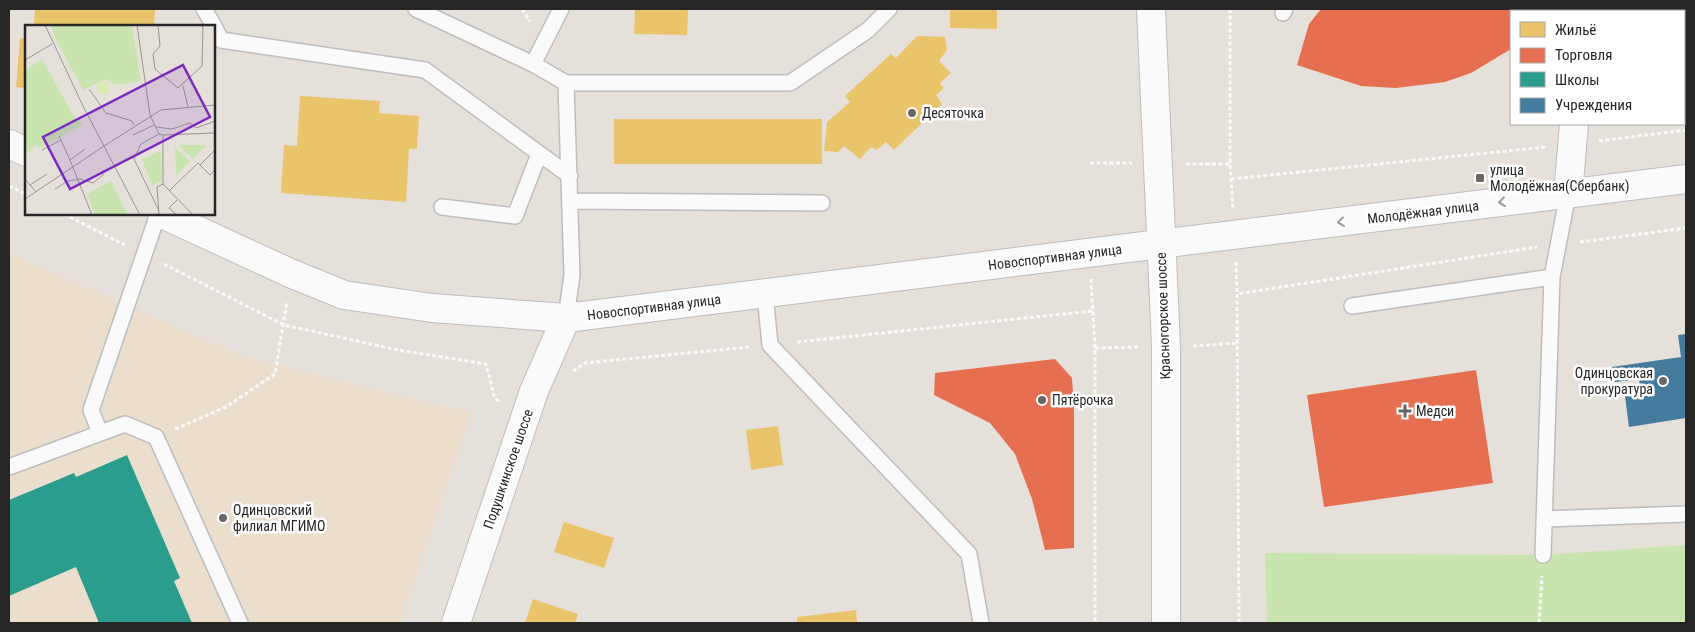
<svg xmlns="http://www.w3.org/2000/svg" width="1695" height="632" viewBox="0 0 1695 632" font-family="'Roboto Condensed',sans-serif">
<rect width="100%" height="100%" fill="#e6e0db"/>
<!-- education -->
<path fill="#ecdecd" d="M9,253L245,357L472,413L401,623H9Z"/>
<!-- green -->
<path fill="#c9e5af" d="M1686,545V623H1267L1265,553L1543,555Z"/>
<!-- homes -->
<path fill="#e9c46a" d="M35,9H155L154,26H34Z
M635,9H688L687,35L634,34Z
M950,9H997V29L950,28Z
M917,36L945,37L947,50L939,61L951,73L940,83L944,88L936,95L942,104L894,150L886,142L877,150L871,147L860,159L844,146L838,152L824,151L827,122L850,102L845,96L891,54L896,58Z
M20,38L26,39V88L16,87Z
M300,96L380,101L379,113L419,116L417,149H409L406,202L281,193L284,145L297,146Z
M614,119H822V164H614Z
M778,426L783,465L751,470L746,430Z
M564,522L614,538L604,568L554,552Z
M533,599L578,614L575,623H525Z
M856,610L857,623H797V617Z"/>
<!-- shops -->
<path fill="#e76f51" d="M1321,9H1522L1523,11H1511V49L1471,73L1445,82L1396,88L1361,86L1297,65L1309,24Z
M1618,9H1668V10L1618,11Z
M1674,9H1686V53H1684V11H1674Z
M1055,359L1072,378L1074,409V548L1045,550L1032,499L1015,454L990,423L934,395L935,373Z
M1476,370L1493,483L1324,507L1307,395Z"/>
<!-- schools -->
<path fill="#2a9d8f" d="M127,455L180,578L174,581L192,623H99L76,567L9,596V500L74,473L76,477Z"/>
<!-- public -->
<path fill="#457b9d" d="M1686,334V418L1629,427L1625,396L1641,394L1639,379L1615,382L1612,367L1681,357L1678,335Z"/>
<g fill="none" stroke-linecap="round" stroke-linejoin="round">
<!-- service casing -->
<g stroke="#bebdbe" stroke-width="18">
<path id="service" d="M204,9L214,26
M416,9L533,64
M561,9L533,64L566,83
M1538,9L1539,11
M1283,13L1285,9
M214,26L221,40L425,70L570,176
M1684,85H1686
M570,201L822,203
M442,207L515,216L539,154
M765,294L770,345L969,554L981,623
M1352,306L1552,277L1568,194
M566,318L572,275L566,83H790L868,30L889,9
M100,433L91,410L158,214
M9,467L125,424L156,437L240,623
M1544,519L1686,514
M1543,555L1552,277"/>
</g>
<!-- minor casing -->
<g stroke="#bebdbe" stroke-width="30">
<path id="minor" d="M1583,11V9
M1568,194L1574,124
M456,623L534,391L566,318"/>
</g>
<!-- tertiary casing -->
<g stroke="#bebdbe" stroke-width="30">
<path id="tertiary" d="M1160,244L1686,179"/>
</g>
<!-- secondary casing -->
<g stroke="#bebdbe" stroke-width="30">
<path id="secondary" d="M1151,9L1166,347V623
M9,144L26,152
M162,214L290,273L344,295L432,308L566,318L1160,244"/>
</g>
<!-- path -->
<path stroke="#fbfafa" stroke-width="3" stroke-dasharray="4 2.5" stroke-linecap="butt" d="M522,9L530,21
M1230,9V164L1233,208
M1599,141L1686,130
M1090,163H1132
M1186,164H1230
M1231,179L1546,147
M9,186L26,194
M64,214L125,245
M1580,242L1686,228
M1236,262L1237,294
M164,264L284,325L398,350L486,364L495,399L501,402
M1091,279L1095,348V623
M797,342L1092,311
M1193,346L1238,343
M1095,348L1139,347
M573,371L585,363L749,347
M175,429L226,407L275,374L287,301
M1239,623L1237,294L1537,247
M1539,623L1542,576"/>
<!-- service -->
<use href="#service" stroke="#fbfafa" stroke-width="15"/>
<!-- minor -->
<use href="#minor" stroke="#fbfafa" stroke-width="28"/>
<!-- tertiary -->
<use href="#tertiary" stroke="#fbfafa" stroke-width="28"/>
<!-- secondary -->
<use href="#secondary" stroke="#fbfafa" stroke-width="28"/>
</g>
<!-- one-way arrows -->
<defs><path id="oneway-chevron" d="M-2-3.5L2.5 0L-2 3.5" fill="none" stroke-width="1.6" stroke-linecap="round" stroke-linejoin="round" transform="scale(1.25)"/></defs>
<g stroke="#9b9b9b">
<use href="#oneway-chevron" transform="translate(1502 202) rotate(173)"/>
<use href="#oneway-chevron" transform="translate(1341 222) rotate(173)"/>
</g>
<!-- markers -->
<g fill="#696765" stroke="#fff" stroke-width="2">
<circle cx="912" cy="113" r="5"/>
<rect x="1475" y="173" width="10" height="10" rx="2.5"/>
<circle cx="1663" cy="381" r="5"/>
<circle cx="1042" cy="400" r="5"/>
<path d="M1402.5 403.5h5v5h5v5h-5v5h-5v-5h-5v-5h5z"/>
<circle cx="223" cy="518" r="5"/>
</g>
<g text-anchor="middle" dominant-baseline="central" stroke-width="5" stroke-linejoin="round" paint-order="stroke">
<!-- poi labels -->
<g font-size="14" fill="#262626" stroke="#fff" text-anchor="start">
<text x="922" y="113">Десяточка</text>
<text x="1490" y="170">улица<tspan x="1490" dy="16">Молодёжная(Сбербанк)</tspan></text>
<text x="1653" y="373" text-anchor="end">Одинцовская<tspan x="1653" dy="16">прокуратура</tspan></text>
<text x="1052" y="400">Пятёрочка</text>
<text x="1416" y="411">Медси</text>
<text x="233" y="510">Одинцовский<tspan x="233" dy="16">филиал МГИМО</tspan></text>
</g>
<!-- street labels -->
<g font-size="14" fill="#262626" stroke="#fff">
<text transform="translate(1423 212) rotate(-7)">Молодёжная улица</text>
<text transform="translate(1055 257) rotate(-7)">Новоспортивная улица</text>
<text transform="translate(654 307) rotate(-7)">Новоспортивная улица</text>
<text transform="translate(1163 316) rotate(-92)">Красногорское шоссе</text>
<text transform="translate(508 469) rotate(-71)">Подушкинское шоссе</text>
</g>
</g>
<!-- overview -->
<g transform="translate(25 25)">
<rect width="190" height="190" fill="#e6e0db"/>
<path d="M26,0H107L116,56L89,60L81,54L58,65L30,13ZM17,34L50,94L53,93L57,100L15,123L10,121L0,130V45ZM153,120H181L168,134ZM150,122L165,136L151,151ZM136,126L137,156L127,160L117,134ZM85,156H86L103,190H70L62,169Z" fill="#c9e5af"/>
<path d="M72 63a6 6 0 1 1 12 0a6 6 0 1 1-12 0Z" fill="#d8eaac"/>
<path fill="none" stroke="#999693" stroke-width="1" d="M20,0L57,79L115,190M112,0L125,90L134,109L116,119L109,134L134,186M133,0L135,21L128,29L130,44L153,63L177,41L178,2L175,0M0,35L27,19M158,61L163,82M64,64L81,88L107,96L109,100M131,102L147,104L165,98L171,103L190,96M134,109L138,110V159L168,190M108,110L129,100M138,110L188,108M34,111L45,135M79,121L136,85L190,80M60,124L45,135L67,190M17,125L36,115M175,140L190,125M0,154L11,167M5,160L22,149M30,164L43,156L55,154L68,158L78,150V145M145,165L173,138L185,150L190,145M0,174L79,121M134,190L132,162L138,159M152,190L144,183L152,175"/>
<path fill="#7b2cbf" fill-opacity="0.15" stroke="#7b2cbf" stroke-width="2.5" d="M158,40L185,92L45,164L18,112Z"/>
<rect width="190" height="190" fill="none" stroke="#262626" stroke-width="2.5"/>
</g>
<!-- border -->
<rect width="1695" height="632" fill="none" stroke="#262626" stroke-width="20"/>
<!-- legend -->
<rect x="1510" y="10" width="175" height="115" fill="#ffffff" stroke="#a8a8a8"/>
<rect x="1520" y="22" width="25" height="15" fill="#e9c46a" stroke="#a8a8a8"/>
<text x="1555" y="35" font-size="15" fill="#262626">Жильё</text>
<rect x="1520" y="48" width="25" height="15" fill="#e76f51" stroke="#a8a8a8"/>
<text x="1555" y="60" font-size="15" fill="#262626">Торговля</text>
<rect x="1520" y="72" width="25" height="15" fill="#2a9d8f" stroke="#a8a8a8"/>
<text x="1555" y="85" font-size="15" fill="#262626">Школы</text>
<rect x="1520" y="98" width="25" height="15" fill="#457b9d" stroke="#a8a8a8"/>
<text x="1555" y="110" font-size="15" fill="#262626">Учреждения</text>
</svg>
